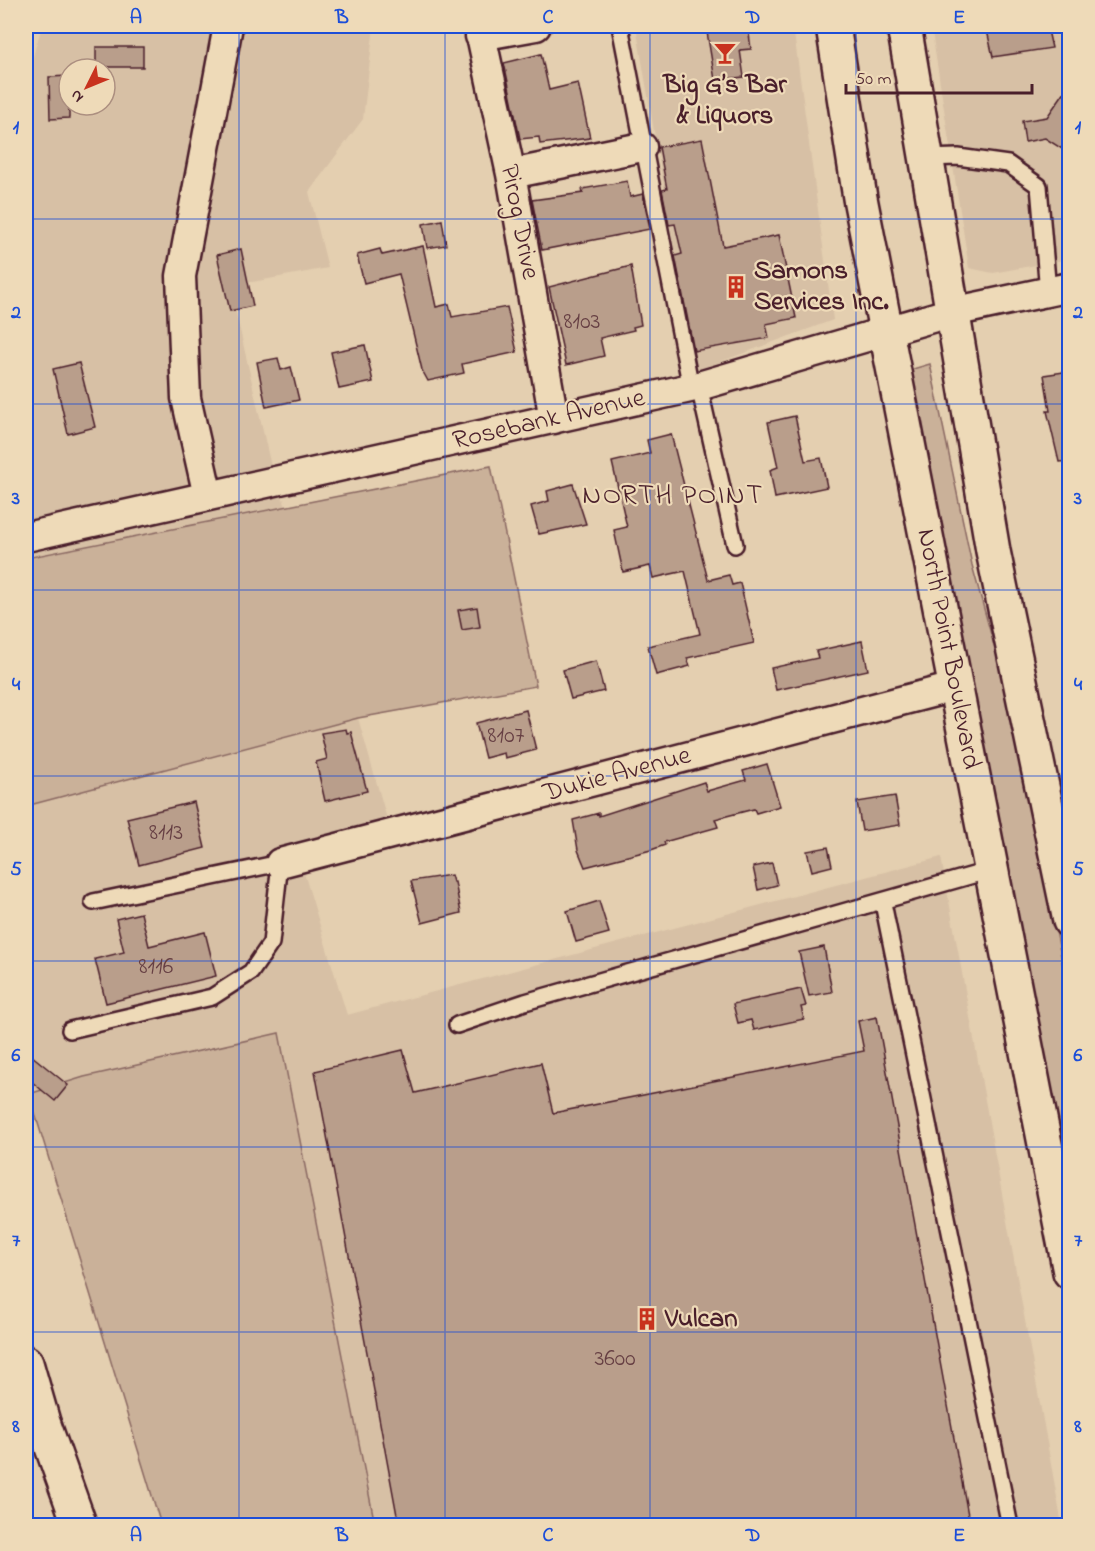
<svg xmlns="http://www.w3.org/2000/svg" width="1095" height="1551" viewBox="0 0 1095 1551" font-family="'Indie Flower',sans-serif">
<rect width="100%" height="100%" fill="#e4cfb0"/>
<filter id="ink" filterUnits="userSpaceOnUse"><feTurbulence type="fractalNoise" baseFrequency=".0167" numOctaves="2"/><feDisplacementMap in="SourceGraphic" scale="12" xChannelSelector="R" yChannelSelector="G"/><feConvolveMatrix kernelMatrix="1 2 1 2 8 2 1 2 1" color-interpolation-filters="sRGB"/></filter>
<g filter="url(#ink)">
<!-- built -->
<path fill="#d7c0a5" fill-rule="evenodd" d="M42,26H374L363,119L309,192L328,268L230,286L270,462L286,507L26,558V80ZM69,69H105V105H69Z
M636,26H793L833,320L695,371Z
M931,26H1069V259L993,273L969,268Z
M358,718L387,819L295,843L347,1015L941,857L1062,1525H375L279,1034L29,1094L26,1073V806Z"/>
<!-- green -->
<path fill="#cab199" stroke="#8a6862" stroke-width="1.5" d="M930,364L972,565L1015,722L1069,997V1193L906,371Z
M491,466L536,686L358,718L26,806V558Z
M279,1033L375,1525H161L29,1094L84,1077Z"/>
<!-- building -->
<path fill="#b99e8b" stroke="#4a1f2b" stroke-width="1.5" d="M706,26H748L751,49L740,50L744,77L715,80Z
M986,26H1047L1052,48L993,57Z
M96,47H143V67H96Z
M541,54L549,90L578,83L590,138L540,144L539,137L520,139L504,63Z
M69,76V118L50,119L49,77Z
M1070,84V154L1045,138L1025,142L1022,121L1047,117Z
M702,139L723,246L779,235L796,318L766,324L769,338L694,351L675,256L682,254L675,224L669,225L662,190L667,189L659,147Z
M627,181L630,197L643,194L650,229L542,250L532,200L583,193L582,189Z
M442,220L446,245L427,248L423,224Z
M423,246L436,307L449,304L452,317L507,307L517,352L462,364L464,373L428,381L422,370L399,274L364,283L357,255L380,249L382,255Z
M241,249L253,306L230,311L217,255Z
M631,266L641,325L633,327L634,330L600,338L604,356L566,365L549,287Z
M365,345L373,382L339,389L331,352Z
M278,358L281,370L291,367L299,400L266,407L257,362Z
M79,363L95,427L68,434L53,369Z
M1070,371V461L1059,462L1047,411H1050L1044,375Z
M795,416L805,461L821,458L827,487L775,498L770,470L778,467L768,422Z
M671,434L708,580L729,575L732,585L740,583L754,643L687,658L690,666L656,675L648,646L700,634L685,571L653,578L650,566L623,572L614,530L627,527L612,462L650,453L647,440Z
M573,484L586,524L539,534L531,506L549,501L547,491Z
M477,607L480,627L462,630L458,610Z
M862,641L868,670L776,690L771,668L818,658L816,651Z
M596,661L604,691L571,699L563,670Z
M526,710L536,750L505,758L504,753L485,758L476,723Z
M346,729L347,733L351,732L367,791L325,801L316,762L327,759L321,733Z
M767,764L780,806L756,813L754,809L715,819L718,827L664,842L665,845L651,850L585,867L578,850L573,820L599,813V816L704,782L707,791L746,780L743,771Z
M895,796L900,825L862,831L857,802Z
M194,802L205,848L139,865L127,818Z
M828,847L832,866L812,871L807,851Z
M772,863L777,885L758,890L753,867Z
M451,875L453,882H455L461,913L422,923L411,881Z
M599,901L609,933L576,942L567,911Z
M141,913L149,946L205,932L216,976L106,1003L95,959L124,952L116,919Z
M824,947L832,992L809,996L799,952Z
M801,989L806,1006L801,1007L804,1019L754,1030L751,1020L738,1023L733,1004Z
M877,1017L970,1526H399L315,1071L403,1050L415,1093L541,1063L553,1113L864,1051L858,1021Z
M26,1051L68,1085L55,1101L26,1077Z"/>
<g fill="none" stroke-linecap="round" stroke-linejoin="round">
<!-- lane casing -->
<g stroke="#4a1f2b" stroke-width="20">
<path id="lane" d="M620,26L691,388
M925,158L958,157L1008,164L1039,186L1048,292
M699,386L735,545
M883,903L1010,1526
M457,1025L525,1002L991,870
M70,1030L212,997L251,972L271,943L280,863L93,902"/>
</g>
<!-- street casing -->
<g stroke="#4a1f2b" stroke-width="33">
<path id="street" d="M479,26L511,174L554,419
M480,36L536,26
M511,174L642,147
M208,496L186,398L181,276L228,26
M26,537L699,386L952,312L1070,287
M280,863L954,687"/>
</g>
<!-- secondary casing -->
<g stroke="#4a1f2b" stroke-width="38">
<path id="secondary" d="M833,26L860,198L1070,1272
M904,26L993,551L1070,921"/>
</g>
<!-- highway casing -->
<g stroke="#4a1f2b" stroke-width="38">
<path id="highway" d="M26,1363L43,1422L80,1526"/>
</g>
<!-- lane -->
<use href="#lane" stroke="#eedab8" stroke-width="15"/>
<!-- street -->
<use href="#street" stroke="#eedab8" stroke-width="28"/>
<!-- secondary -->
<use href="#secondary" stroke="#eedab8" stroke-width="33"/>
<!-- highway -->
<use href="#highway" stroke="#eedab8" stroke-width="33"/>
</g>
</g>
<!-- grid -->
<path fill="none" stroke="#1d4ed8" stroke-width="1.5" stroke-opacity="0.55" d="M239,26V1526M445,26V1526M650,26V1526M856,26V1526M26,219H1070M26,404H1070M26,590H1070M26,776H1070M26,961H1070M26,1147H1070M26,1332H1070"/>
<!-- icons -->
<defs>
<g id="bar-bare" transform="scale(1.8)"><path d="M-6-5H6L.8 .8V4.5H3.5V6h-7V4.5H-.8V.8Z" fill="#c8321e" stroke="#eedab8" stroke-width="2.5" paint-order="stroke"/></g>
<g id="building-bare" transform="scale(1.8)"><path d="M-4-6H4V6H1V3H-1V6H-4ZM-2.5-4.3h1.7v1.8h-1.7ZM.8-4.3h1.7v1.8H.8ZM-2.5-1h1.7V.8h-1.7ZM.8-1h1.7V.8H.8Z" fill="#c8321e" stroke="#eedab8" stroke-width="2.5" paint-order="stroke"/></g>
</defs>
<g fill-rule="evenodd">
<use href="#bar-bare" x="725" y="53"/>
<use href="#building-bare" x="736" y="287"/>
<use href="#building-bare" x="647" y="1319"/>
</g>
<g text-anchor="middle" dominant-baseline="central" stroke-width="4.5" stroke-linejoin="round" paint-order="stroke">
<!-- number labels -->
<g font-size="24" fill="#663f43">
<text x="582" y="322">8103</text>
<text x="506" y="736">8107</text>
<text x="166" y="833">8113</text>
<text x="156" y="967">8116</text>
<text x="615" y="1359">3600</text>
</g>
<!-- poi labels -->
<g font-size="27" font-weight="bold" fill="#4a1f2b" stroke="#eedab8" text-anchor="start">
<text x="725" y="85" text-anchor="middle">Big G’s Bar<tspan x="725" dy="31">&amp; Liquors</tspan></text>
<text x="754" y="271">Samons<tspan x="754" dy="31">Services Inc.</tspan></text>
<text x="665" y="1319">Vulcan</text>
</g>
<!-- street labels -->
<g font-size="27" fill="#4a1f2b" stroke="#eedab8">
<text transform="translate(519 222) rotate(79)">Pirog Drive</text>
<text transform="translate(549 420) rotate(-13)">Rosebank Avenue</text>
<text transform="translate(948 649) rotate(79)">North Point Boulevard</text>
<text transform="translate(617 775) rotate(-15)">Dukie Avenue</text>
</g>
<!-- neighbourhood labels -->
<g font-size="28" letter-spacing="1.5" fill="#4a1f2b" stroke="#eedab8">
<text x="673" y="496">NORTH POINT</text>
</g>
</g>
<!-- margin -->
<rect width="1095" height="1551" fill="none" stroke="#eedab8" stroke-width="66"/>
<!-- north arrow -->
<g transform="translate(87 87) rotate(227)"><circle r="28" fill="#eedab8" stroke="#ac8f80" stroke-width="1.5"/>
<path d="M0-4.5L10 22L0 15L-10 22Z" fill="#c8321e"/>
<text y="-9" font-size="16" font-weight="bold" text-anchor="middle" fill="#4a1f2b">N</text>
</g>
<!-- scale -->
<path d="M846 84v9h186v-9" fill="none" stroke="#4a1f2b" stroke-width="3"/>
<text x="855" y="84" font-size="18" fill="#4a1f2b" stroke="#eedab8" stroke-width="4.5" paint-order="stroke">50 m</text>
<rect x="33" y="33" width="1029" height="1485" fill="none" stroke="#1d4ed8" stroke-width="2"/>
<g font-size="20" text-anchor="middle" font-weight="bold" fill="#1d4ed8">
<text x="136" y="23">A</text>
<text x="342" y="23">B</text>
<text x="548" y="23">C</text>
<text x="753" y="23">D</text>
<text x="959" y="23">E</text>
<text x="16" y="133">1</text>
<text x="1078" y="133">1</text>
<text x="16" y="318">2</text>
<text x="1078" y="318">2</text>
<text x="16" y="504">3</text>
<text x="1078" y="504">3</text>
<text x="16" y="690">4</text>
<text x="1078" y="690">4</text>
<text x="16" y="875">5</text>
<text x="1078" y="875">5</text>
<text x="16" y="1061">6</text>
<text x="1078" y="1061">6</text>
<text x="16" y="1246">7</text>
<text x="1078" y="1246">7</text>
<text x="16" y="1432">8</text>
<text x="1078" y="1432">8</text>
<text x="136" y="1541">A</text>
<text x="342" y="1541">B</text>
<text x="548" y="1541">C</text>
<text x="753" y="1541">D</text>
<text x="959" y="1541">E</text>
</g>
</svg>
